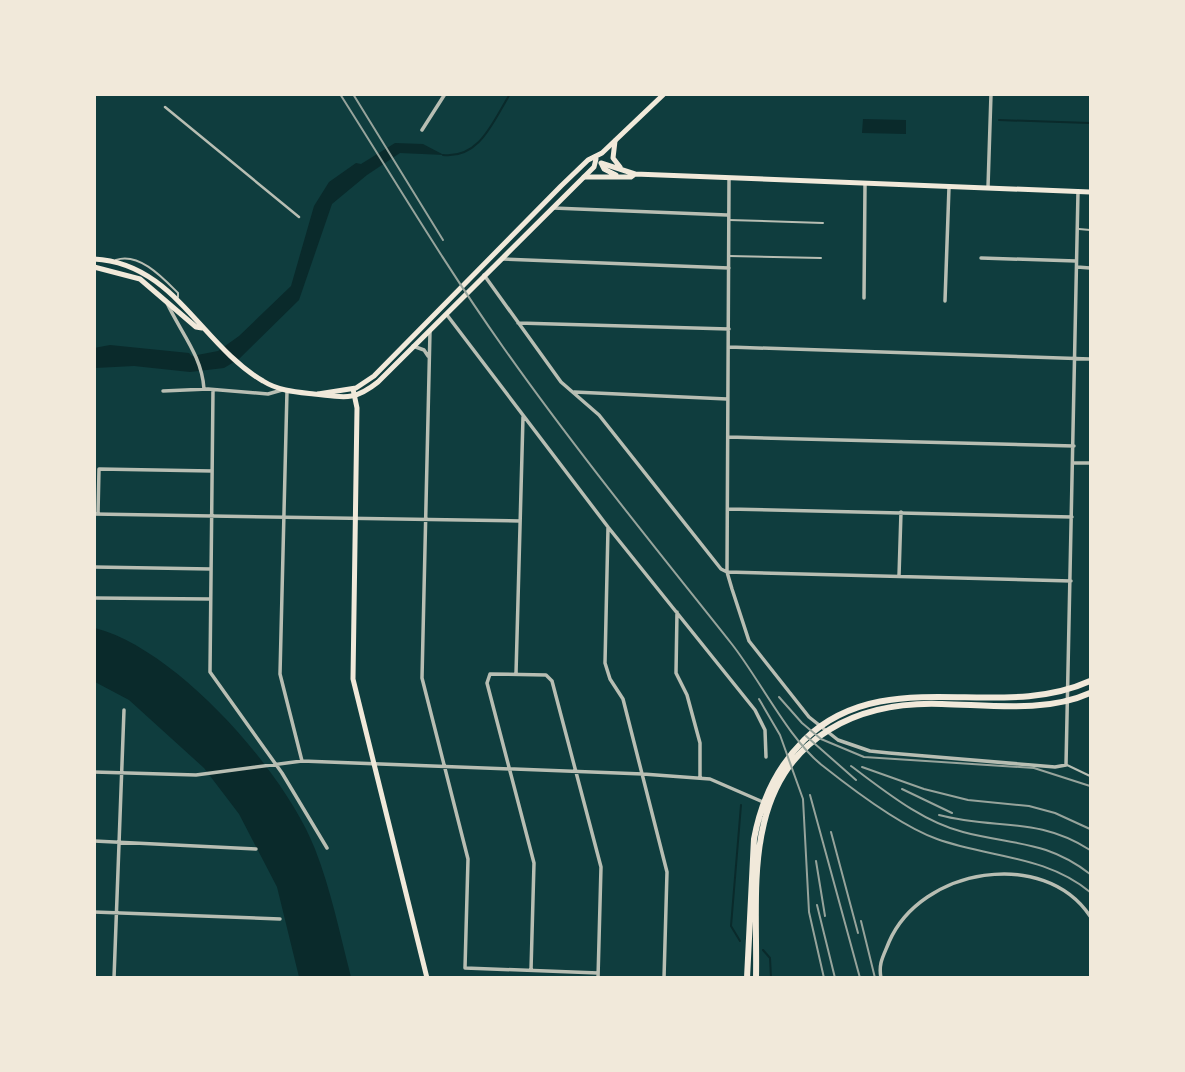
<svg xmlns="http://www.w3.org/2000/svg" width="1185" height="1072" viewBox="0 0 1185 1072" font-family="'Archivo Narrow',sans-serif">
<rect width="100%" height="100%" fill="#0f3d3e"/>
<!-- water -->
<path fill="#0a2a2b" d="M863,119L906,120V134L862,133Z
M395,143L423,144L444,155L400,153L367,175L332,204L299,300L239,359L224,368L190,372L134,366L95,368L94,348L110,345L189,353L192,356L218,351L239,336L291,286L314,206L329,182L356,163L361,164Z
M95,628C177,649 285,772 315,849C331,890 340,934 351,977H299L277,887L239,814L204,768L129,700L95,682Z"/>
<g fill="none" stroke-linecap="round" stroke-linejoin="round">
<!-- stream -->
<path stroke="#0a2a2b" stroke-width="2" d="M999,120L1090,123
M443,155C480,159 493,121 510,94
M740,941L731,926L741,805
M763,950L770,958L771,978"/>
<!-- service -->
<path stroke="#b8beb3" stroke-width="2" d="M729,220L823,223
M1079,229L1090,230
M729,256L821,258
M116,260C139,252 163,278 178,293V297
M1067,765L1090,776"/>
<!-- pedestrian -->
<path stroke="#b8beb3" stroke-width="2.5" d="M165,107L299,217"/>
<!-- minor -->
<path stroke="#b8beb3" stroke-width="3.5" d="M422,130L445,94
M729,180L727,572L732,589L749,641L809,717L838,740L870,751L889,753L1055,767L1066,765L1078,192
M988,187L991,94
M553,208L727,215
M981,258L1076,261
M502,259L729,268
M1077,267L1090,268
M484,275L561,382L599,415L721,569L727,572L1071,581
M864,298L865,185
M945,301L949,187
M167,303C181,333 202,356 204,389
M447,315L608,527L755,710L765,730L766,757
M518,323L729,329
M430,331L422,678L468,859L465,968L598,973
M413,346L424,350L428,356
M729,347L1090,359
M213,390L210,672L282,773L327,848
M163,391L208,389L268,394L282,390
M287,391L280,674L302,761
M574,392L727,399
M728,437L1074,446
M1074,463H1090
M728,509L1072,517
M94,514L520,521
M98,514L99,469L212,471
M608,528L605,663L610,679L623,699L667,872L664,978
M94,567L211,569
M899,576L901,512
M94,598L210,599
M677,612L676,673L687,695L700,743V777
M516,674L523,417
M94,772L196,775L302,761L643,774L710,779L763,802
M94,841L256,849
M94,912L280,919
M531,970L534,863L487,683L490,674L546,675L552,681L601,867L598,978
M114,978L124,710
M881,978C878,963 884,955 889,942C921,868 1044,847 1090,916"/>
<!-- secondary -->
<path stroke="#f1e9da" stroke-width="5" d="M615,141L613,158L620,167
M601,163L635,174
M601,163L604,169L616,175
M584,177H631L635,174L1090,192
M353,389L357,408L353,679L427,978"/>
<!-- primary -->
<path stroke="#f1e9da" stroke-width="5" d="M94,259C174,263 201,345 263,381C279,391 296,392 314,394C343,397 353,402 378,382L594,167L596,159
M94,267L140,279L196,327L202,328
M318,394L356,388L374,376L561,186L588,160L602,153L664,94"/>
<!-- trunk -->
<path stroke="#f1e9da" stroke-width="6" d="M747,978L754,839C761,801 776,768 804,740C884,662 998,723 1090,681
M756,978C757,928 752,871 764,823C785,735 859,701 942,704C990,705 1046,713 1090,693"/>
<!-- rail -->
<path stroke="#97a49c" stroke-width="2" d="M340,94C394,179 445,265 503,347C575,449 654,546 731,643C759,678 789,740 823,766C852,789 903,827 937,839C990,858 1045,855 1090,892
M353,94L443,240
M779,697L802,723L821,739L864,757L1034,768L1090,786
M759,699L780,735L803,799L809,912L824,978
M806,736L856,780
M851,766C885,791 921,821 963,832C1012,845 1046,840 1090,874
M862,767L924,789L968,800L1029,806L1055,813L1090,829
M902,789L952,813
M810,795L860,978
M939,815C995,830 1037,816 1090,850
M831,832L858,933
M816,861L825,916
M817,905L835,978
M861,921L875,978"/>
</g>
<!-- border -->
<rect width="1185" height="1072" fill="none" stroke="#f1e9da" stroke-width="192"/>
</svg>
